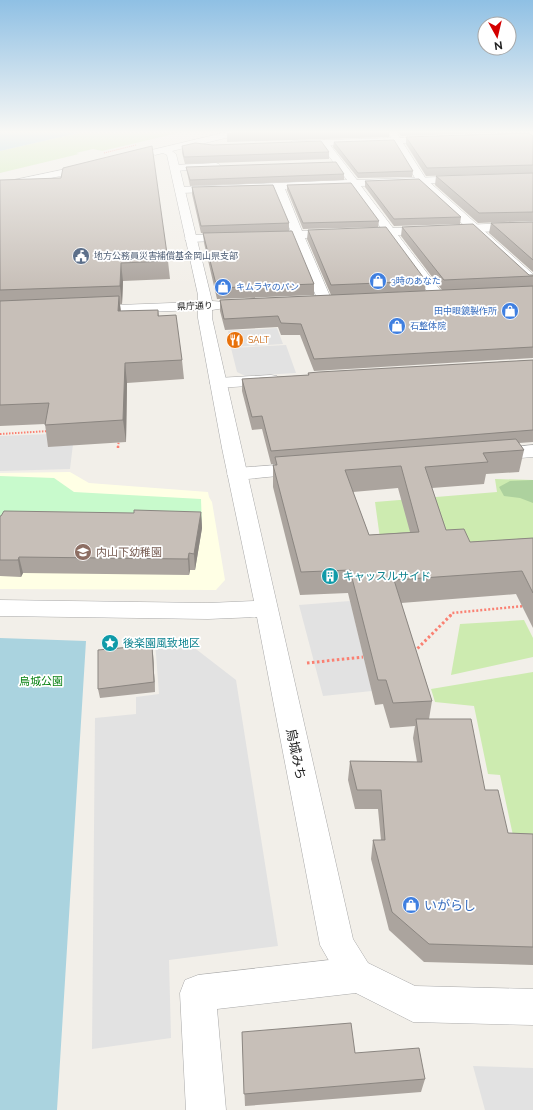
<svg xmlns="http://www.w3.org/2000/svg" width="533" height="1110" viewBox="0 0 533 1110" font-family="Raleway,'Noto Sans JP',sans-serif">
<rect width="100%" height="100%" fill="#f2efe9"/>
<!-- education -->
<path fill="#ffffe5" d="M70,472L89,483L208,492L209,497L212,502L225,580L216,590L0,589V473Z"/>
<!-- grass -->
<path fill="#cdebb0" d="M83,132H182L102,151L93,149L76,153L79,154L0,173V151Z
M495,479L533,480V559L382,553L375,502L497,492Z
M524,620L533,638V657L451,675L460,624Z
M533,672V840H514L500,775L488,774L474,706L435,702L431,689Z"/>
<!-- forest -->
<path fill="#add19e" d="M533,480V503L520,498L504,496L499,487L510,481Z"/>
<!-- park -->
<path fill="#c8facc" d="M0,476L54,478L74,492L201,499L202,528L0,526Z"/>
<!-- parking -->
<path fill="#e2e2e2" d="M277,328L283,344L231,347L228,331Z
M286,345L296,373L245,376L237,372L231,348Z
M51,434L73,444L70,469L0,471V436Z
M350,601L372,691L323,696L299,605Z
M155,641L192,646L236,680L278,946L169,960L171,1038L92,1049L95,718L136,714V697L159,694Z
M473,1066L533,1068V1110H485Z"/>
<!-- water -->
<path fill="#aad3df" d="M0,132H83L0,151Z
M0,638L86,641L57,1110H0Z"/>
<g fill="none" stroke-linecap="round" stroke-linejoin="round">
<!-- minor casing -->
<g stroke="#a9a9a9" stroke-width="1">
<path id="minor" d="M517,132H527L533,136V143Z
M324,140L327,141L357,180L466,176L471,179L466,182L361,186L393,228L533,222V230L398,235L444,295L442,298H432L386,235L305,238L332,301L330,304H320L318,301L293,239L187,242L185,239L187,236L191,235L291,232L274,190L180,193L175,190L180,187L347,180L319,143ZM351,187L381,228L302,231L285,189Z
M216,163L219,164L221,166L219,168L175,171L170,168L175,165Z
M271,375L277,376L279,380L277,384L218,388L212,387L210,383L212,379L218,378Z
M533,445V457L494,460L487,458L485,454L487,450Z
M302,463L309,465L312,469L309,473L237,480L230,478L227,474L230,470L237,468Z
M356,957L368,963L374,975L368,987L356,993L217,1009L226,1110H186L180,993L185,980L198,975Z"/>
</g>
<!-- tertiary casing -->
<g stroke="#a9a9a9" stroke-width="1">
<path id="tertiary" d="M227,132H243L242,134L172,151L176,154L212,301L225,302L227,305L225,308L212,310V318L353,939L368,963L415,986L533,989V1025L413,1022L344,987L320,945L257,617L208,619L0,616V600L208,603L254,601L222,448L198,318V310L91,314L86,313L84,310L86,307L91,306L198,302V295L167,155L163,153L155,155L150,152L152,150Z
M388,132H396L400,138L439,137L441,139L436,142L403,143L426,179L533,274V285L528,284L418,183L394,143L293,147L288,144L293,141L391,138Z
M90,164L95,167L93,169L0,189V183Z"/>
</g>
<!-- path-far3 -->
<path stroke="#fa8072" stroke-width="1" stroke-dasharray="1 1" stroke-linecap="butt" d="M104,153L136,145"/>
<!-- path-far2 -->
<path stroke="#fa8072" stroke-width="2" stroke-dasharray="1.5 1.5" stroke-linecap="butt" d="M0,434L49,431
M118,447L119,439"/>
<!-- path-far1 -->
<path stroke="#fa8072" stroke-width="2.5" stroke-dasharray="2 2" stroke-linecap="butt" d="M118,448V446
M450,616L452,613L524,606"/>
<!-- path -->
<path stroke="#fa8072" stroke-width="3" stroke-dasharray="2.5 2.5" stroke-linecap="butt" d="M414,652L451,615
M307,663L363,657"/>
<!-- minor -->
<use href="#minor" fill="#fff" fill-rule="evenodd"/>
<!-- tertiary -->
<use href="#tertiary" fill="#fff" fill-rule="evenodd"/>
</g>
<!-- wall -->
<path fill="#aba49e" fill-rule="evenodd" d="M236,132H389V137L227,142V134Z
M397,132H516L401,136Z
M533,136V221L478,223L435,185L436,176L525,173L426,176L406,144V137Z
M334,142L413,171L412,177L358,178L333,147Z
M213,145L329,152V159L185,164L182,153V146Z
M186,167L344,174V180L190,186L187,172Z
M0,180L168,261L170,279L123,281L122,304H120L121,311L158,310L159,316L182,360L184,379L127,383L126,442L48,447L45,424L0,426Z
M365,181L461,217L460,224L394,226L365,187Z
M287,185L379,221L378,227L303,229L287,190Z
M192,187L289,223V231L314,284V295L217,299L204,243L203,233H201L192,194Z
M533,222V272L489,233L491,223Z
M402,227L529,275H533V359V358L314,371L300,335H281L278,327L225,330L220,311V300L442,290L401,236Z
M308,230L426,281L425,291L331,295L307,239Z
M533,360V442L519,443L524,450L519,472L486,474L484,484L432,488L446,530L470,542L533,538V628L516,594L401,603L432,701L429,719L485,790L508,833L533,834V965L424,962L389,930L371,859L373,840H381L378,809H355L348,780L350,761L417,762L413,738L415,726L390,728L383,704L375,705L348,593L300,595L273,487V465H275V464H271L262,429L252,430L242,391V379L308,375V373ZM398,488L410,532L369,535L353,492Z
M201,512L202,528L195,570H190L189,575L23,573L21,577L0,576V516Z
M153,654L155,692L100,698L98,689Z
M242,1032L425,1079L421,1092L245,1106Z"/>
<!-- shaded-wall -->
<path fill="#8b8681" d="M121,263L123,281L122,304L120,286Z
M119,296L121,315L118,311Z
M125,363L127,383L126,442L123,420Z
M201,512L202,528L195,570L194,554Z
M189,553L190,570L189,575L188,559Z
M19,557L23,573L21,577L18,560Z
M152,645L153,654L155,692L154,682Z"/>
<!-- building -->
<path fill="#c7bfb8" stroke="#8b8681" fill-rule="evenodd" d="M236,132H292L227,134Z
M528,133L533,136V165L427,168L406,137Z
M394,140L413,171L358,173L334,142Z
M321,141L329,152L184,157L182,146L195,143L213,145Z
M152,146L168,261L121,263L120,286L0,290V180L61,178L63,168Z
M336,162L344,174L190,180L186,167Z
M533,173V212L479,213L436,176Z
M419,179L461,217L394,219L365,181Z
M351,183L379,221L303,223L287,185Z
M273,185L289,223L201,226L192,187Z
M533,222V260L491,223Z
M473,224L529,275H533V276L444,280L402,227Z
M386,227L426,281L331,285L308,230Z
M292,231L314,284L217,288L203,233Z
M533,286V347L314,359L301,324L281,323L278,316L224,319L220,300Z
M119,296L118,311L158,310V316L176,315L182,360L125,363L123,420L45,425L49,403L0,405V301Z
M533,360V430L271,451L262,416L252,417L242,379L309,375L308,373L319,372Z
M516,439L524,450L483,453L488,462L425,467L446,530L464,529L470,542L533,538V593L522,571L394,580L432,701L393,703L386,680H378L350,570L301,572L273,465H277L275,457ZM401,466L419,532L369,535L345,470Z
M134,510L201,512L194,554L189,553L188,559L19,557L18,560H0V516H1L4,511L134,513Z
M152,645L154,682L98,689V650Z
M416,719H471L485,790H498L508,833L533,834V947L429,944L392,912L373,840H385L381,790H357L350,761L422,762Z
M351,1023L355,1053L419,1048L425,1079L244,1094L242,1032Z"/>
<!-- sky -->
<linearGradient id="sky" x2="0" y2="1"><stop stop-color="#8fc0e4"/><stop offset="0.46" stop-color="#f9f8f5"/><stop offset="1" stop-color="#f9f8f5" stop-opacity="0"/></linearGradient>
<rect width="533" height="287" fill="url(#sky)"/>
<!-- icons -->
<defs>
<g id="civic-disc" transform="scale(0.9)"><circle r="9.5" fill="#5c6f8a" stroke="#fff"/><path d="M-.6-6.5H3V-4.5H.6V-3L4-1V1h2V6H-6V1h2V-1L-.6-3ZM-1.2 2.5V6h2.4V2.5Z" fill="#fff"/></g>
<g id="shop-disc" transform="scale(0.9)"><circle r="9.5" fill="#3f7fe0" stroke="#fff"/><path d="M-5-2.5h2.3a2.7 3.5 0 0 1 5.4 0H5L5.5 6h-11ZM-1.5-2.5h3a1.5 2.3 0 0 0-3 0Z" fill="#fff"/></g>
<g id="restaurant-disc" transform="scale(0.9)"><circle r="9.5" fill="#e8710a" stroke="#fff"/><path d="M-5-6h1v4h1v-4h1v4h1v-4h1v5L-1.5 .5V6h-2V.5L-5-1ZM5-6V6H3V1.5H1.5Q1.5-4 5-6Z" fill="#fff"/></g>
<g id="school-disc" transform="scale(0.9)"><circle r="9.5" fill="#8d6e63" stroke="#fff"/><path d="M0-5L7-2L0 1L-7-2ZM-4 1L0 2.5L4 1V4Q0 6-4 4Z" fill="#fff"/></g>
<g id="building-disc" transform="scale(0.9)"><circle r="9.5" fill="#0f9aa8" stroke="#fff"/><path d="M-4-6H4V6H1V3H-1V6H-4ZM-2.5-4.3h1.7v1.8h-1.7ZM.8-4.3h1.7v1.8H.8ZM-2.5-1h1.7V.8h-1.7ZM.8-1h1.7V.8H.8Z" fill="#fff"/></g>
<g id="sight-disc" transform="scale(0.9)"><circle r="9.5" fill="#0f9aa8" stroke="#fff"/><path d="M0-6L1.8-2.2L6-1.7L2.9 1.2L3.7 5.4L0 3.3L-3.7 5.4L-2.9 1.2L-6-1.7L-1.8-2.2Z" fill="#fff"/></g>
</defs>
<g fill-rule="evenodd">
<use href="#civic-disc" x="81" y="256"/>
<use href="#shop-disc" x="378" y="281"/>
<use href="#shop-disc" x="223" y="287"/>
<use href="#shop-disc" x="510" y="311"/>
<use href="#shop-disc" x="397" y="326"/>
<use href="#restaurant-disc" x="235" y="340"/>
<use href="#school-disc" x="83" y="552"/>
<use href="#building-disc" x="330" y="576"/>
<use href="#sight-disc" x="110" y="643"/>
<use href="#shop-disc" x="411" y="905"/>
</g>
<g text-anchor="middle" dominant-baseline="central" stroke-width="3.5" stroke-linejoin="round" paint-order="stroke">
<!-- far-service labels -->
<g font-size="9" fill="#4e5e75" stroke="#fff" text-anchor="start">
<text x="94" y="256">地方公務員災害補償基金岡山県支部</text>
</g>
<!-- far-shop labels -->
<g font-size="9" fill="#366cbe" stroke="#fff" text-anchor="start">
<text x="391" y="281">3時のあなた</text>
<text x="236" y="287">キムラヤのパン</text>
<text x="497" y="311" text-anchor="end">田中眼鏡製作所</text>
<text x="410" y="326">石整体院</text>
</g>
<!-- far-street labels -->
<g font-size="9" fill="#222" stroke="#fff">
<text transform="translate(195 306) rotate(-2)">県庁通り</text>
</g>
<!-- far-food labels -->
<g font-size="9" fill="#c56008" stroke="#fff" text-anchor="start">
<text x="248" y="340">SALT</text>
</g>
<!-- education labels -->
<g font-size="11" fill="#785e54" stroke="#fff" text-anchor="start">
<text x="96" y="552">内山下幼稚園</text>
</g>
<!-- culture labels -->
<g font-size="11" fill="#0d838f" stroke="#fff" text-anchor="start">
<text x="343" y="576">キャッスルサイド</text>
<text x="123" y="643">後楽園風致地区</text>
</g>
<!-- park labels -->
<g font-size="11" fill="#0c8416" stroke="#fff">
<text x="41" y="681">烏城公園</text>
</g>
<!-- near-street labels -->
<g font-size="13" fill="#222" stroke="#fff">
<text transform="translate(296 754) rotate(78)">烏城みち</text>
</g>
<!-- near-shop labels -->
<g font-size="13" fill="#366cbe" stroke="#fff" text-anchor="start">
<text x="424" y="905">いがらし</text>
</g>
</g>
<!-- north arrow -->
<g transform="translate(497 36) rotate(172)"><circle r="19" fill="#ffffff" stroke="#a7a7a7"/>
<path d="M0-3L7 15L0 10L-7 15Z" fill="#d40000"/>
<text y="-6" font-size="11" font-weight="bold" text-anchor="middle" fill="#222222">N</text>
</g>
</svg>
